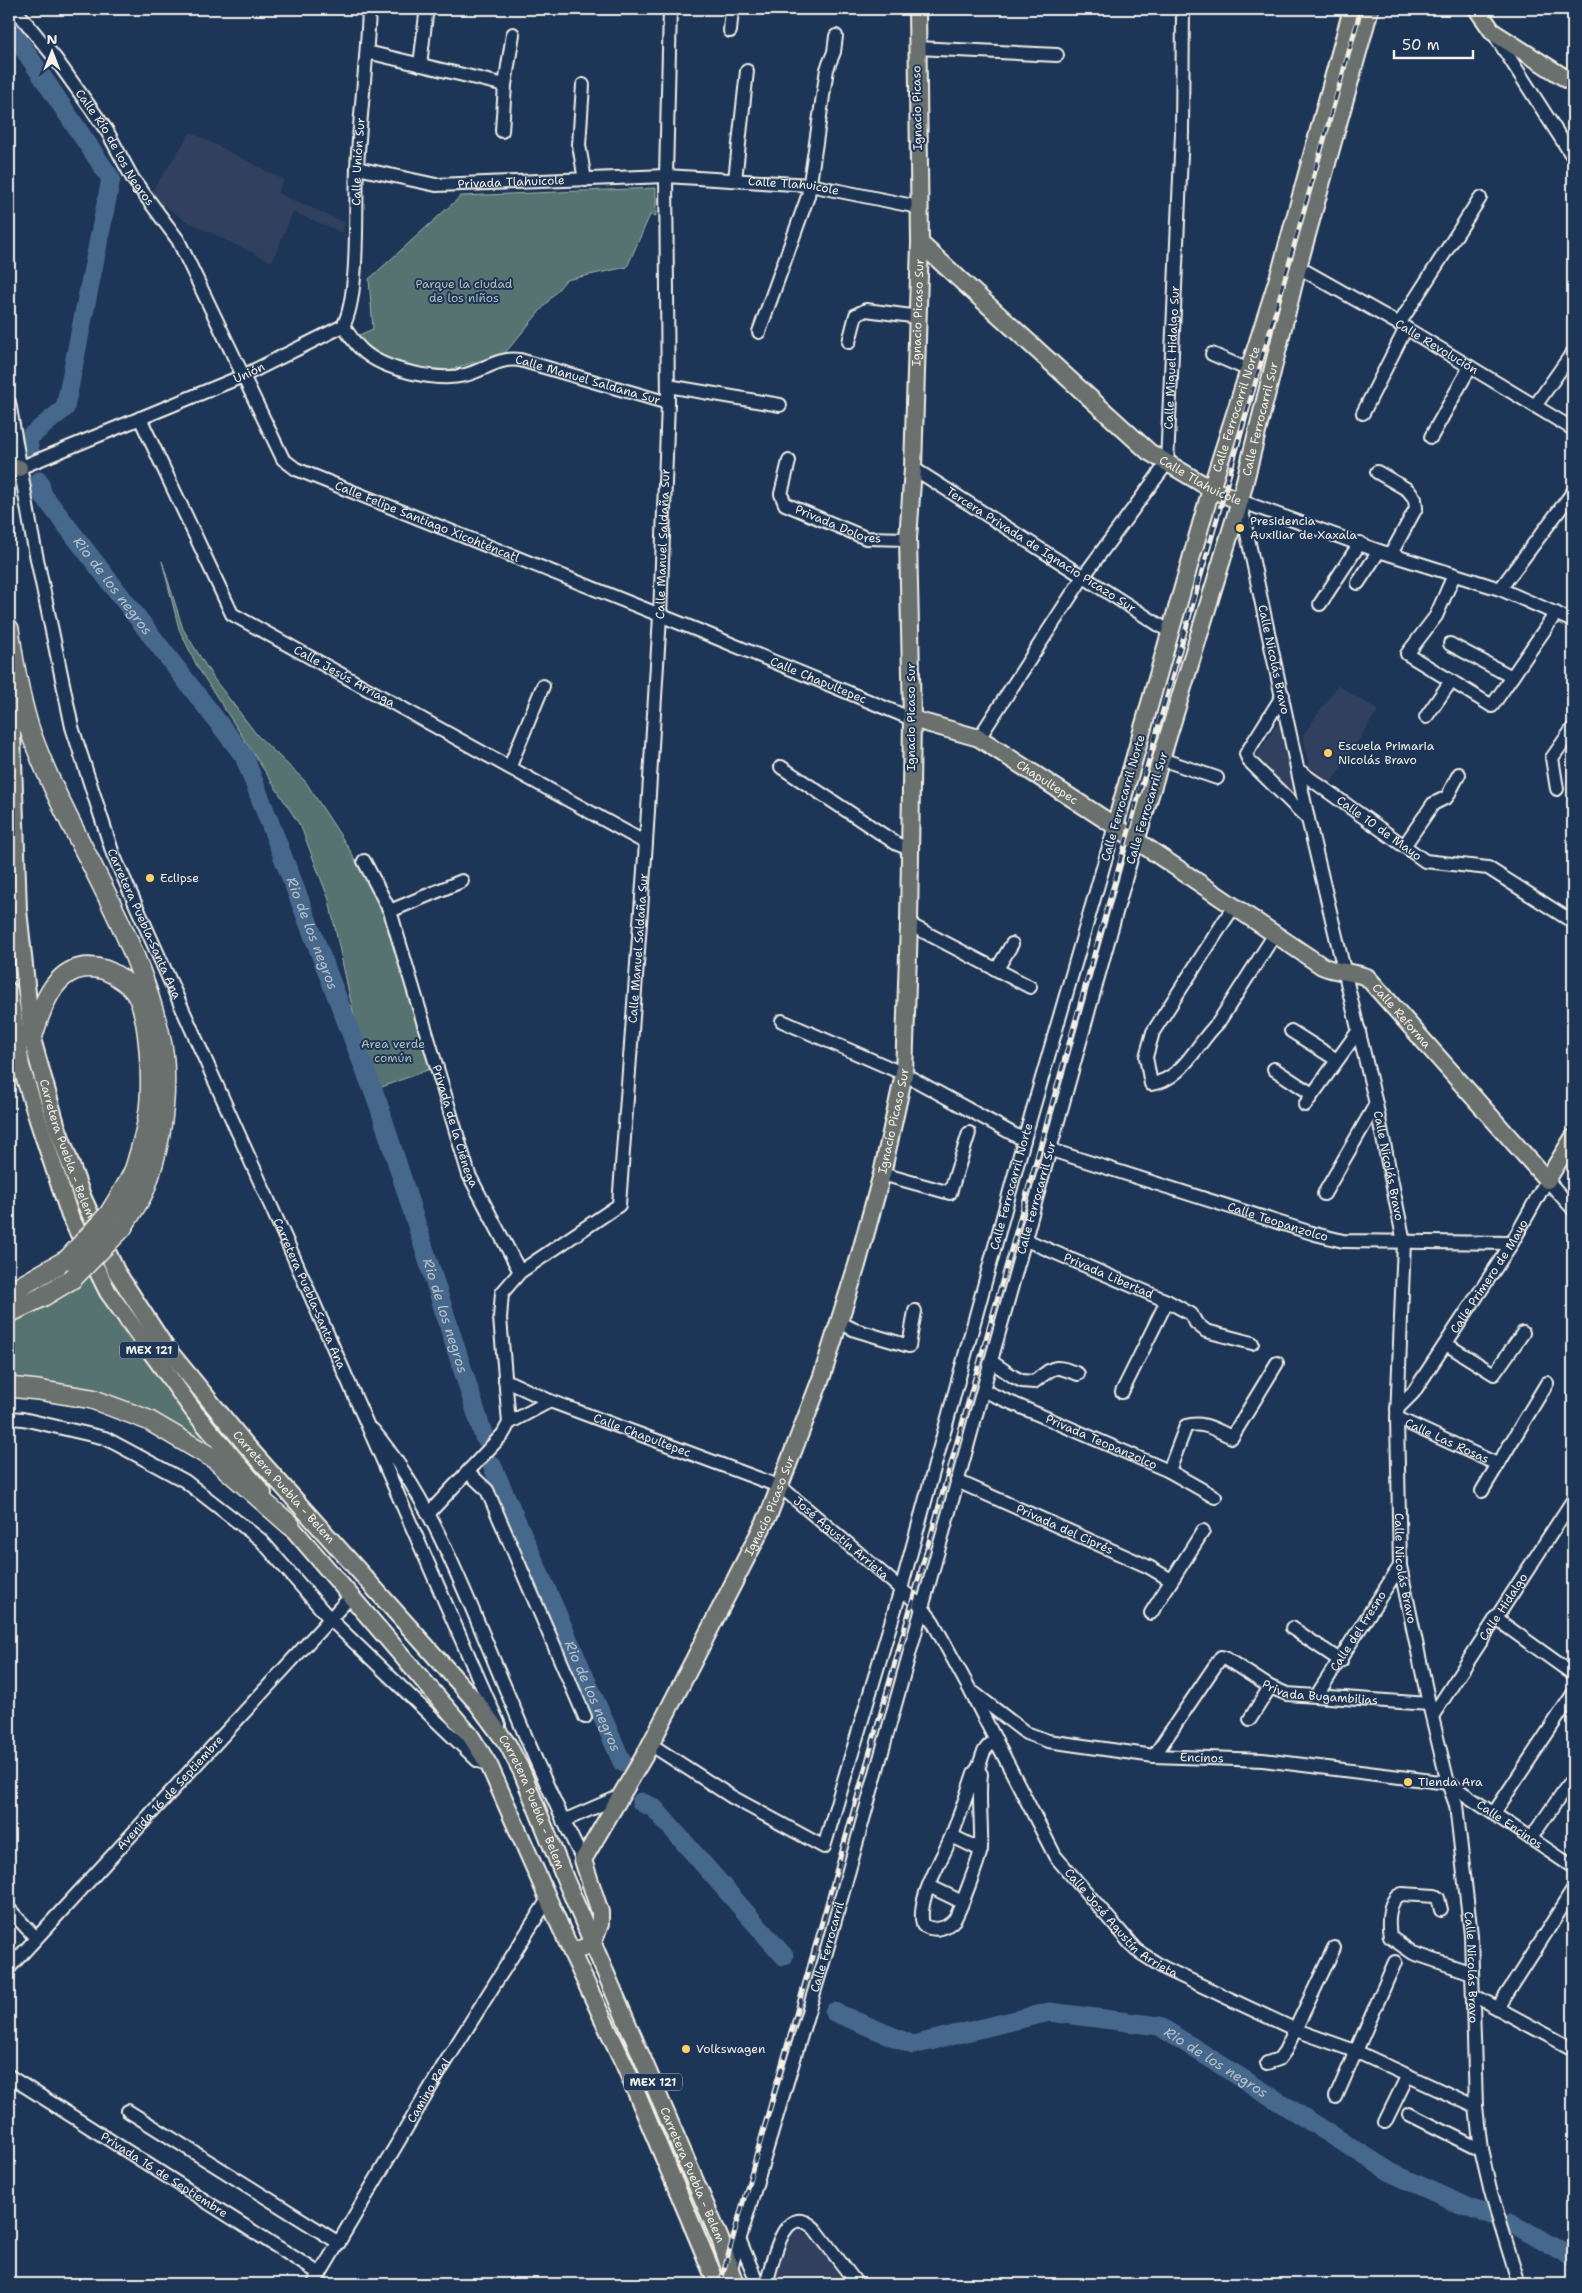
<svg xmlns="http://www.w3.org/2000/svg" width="1582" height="2293" viewBox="0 0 1582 2293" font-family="'Shantell Sans',sans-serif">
<rect width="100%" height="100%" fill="#1d3557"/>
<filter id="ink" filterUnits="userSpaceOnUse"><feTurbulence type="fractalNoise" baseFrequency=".02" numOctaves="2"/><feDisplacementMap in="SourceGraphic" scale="10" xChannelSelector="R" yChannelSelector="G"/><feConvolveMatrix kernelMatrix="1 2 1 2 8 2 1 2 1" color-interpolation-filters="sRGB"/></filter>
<g filter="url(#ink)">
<!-- built -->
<path fill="#31415e" d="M191,132L284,180L277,193L344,222L343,233L293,212L272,262L184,220L150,194Z
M1338,685L1378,710L1330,785L1310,771L1303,735Z
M1282,717L1303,793L1288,797L1253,761Z
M795,2226L820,2245L845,2284H772Z"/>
<!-- green -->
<path fill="#577371" stroke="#a6b2ac" d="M656,188V216L650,215L627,267L566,280L505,353L438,373L391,364L366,350L357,336L373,329L369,279L461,196Z
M162,561L183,629L214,679L257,735L305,781L348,847L383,912L430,1069L374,1090L363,1058L329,900L301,827L198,668L179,629Z
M91,1272L122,1330L219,1457L162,1423L9,1379V1322L39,1307Z"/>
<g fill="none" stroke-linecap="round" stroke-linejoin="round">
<!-- river -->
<g stroke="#47678d" stroke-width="19">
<path d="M9,27L111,179L65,408L27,439L30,451"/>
<path id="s1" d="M39,481L43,495L244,756L379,1106L484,1437"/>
<path id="s2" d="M492,1465L622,1762"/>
<path d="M641,1802L654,1808L784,1956"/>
<path id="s3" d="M834,2012L913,2045L1049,2012L1159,2026L1392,2173L1474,2210L1489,2214"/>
<path d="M1512,2223L1573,2258"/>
</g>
<!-- minor casing -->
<g stroke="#f4f1e8" stroke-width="16">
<g id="minor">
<path id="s4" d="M15,9L55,58L107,131L133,179L178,240L283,459L296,469L707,634L912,719"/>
<path d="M730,31L732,9"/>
<path d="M1494,34L1573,157"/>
<path d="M917,48L1057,55"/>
<path d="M367,52L505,85"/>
<path d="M420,65L426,15"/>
<path d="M583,85L579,145L585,180"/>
<path d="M502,131L505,85L513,34"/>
<path id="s5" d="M357,168L436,185L666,176L810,185L918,207"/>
<path d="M735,180L747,71"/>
<path id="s6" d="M1298,267L1399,324L1573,429"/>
<path d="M1399,324L1480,198"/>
<path id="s7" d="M343,326C349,334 355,344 362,350C383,370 438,382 465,375C485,370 498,357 520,360L668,403"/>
<path d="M759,332L808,196L827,69L834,52L836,36"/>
<path d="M849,342L856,315L866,310L919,317"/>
<path d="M1212,354L1249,370"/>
<path d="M668,386L780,405"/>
<path id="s8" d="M9,402L32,535L72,727L113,854L287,1242L499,1725"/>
<path d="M1535,406L1573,352"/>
<path d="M1363,413L1406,328"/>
<path id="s9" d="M140,418L232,614L646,843"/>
<path d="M1431,437L1470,367"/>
<path id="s10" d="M789,461L781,494L785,504L866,538L908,539"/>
<path id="s11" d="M19,468L243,376L343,326C360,297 355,205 357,168C360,115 367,62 369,9"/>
<path id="s12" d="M913,468L1170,632"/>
<path d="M1377,472L1408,490L1415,499L1416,508L1391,554"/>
<path id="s13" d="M1240,501L1308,819L1376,1104L1404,1242L1397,1418L1400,1566L1429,1704L1448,1783L1456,1805L1471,1935L1476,2107L1481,2150L1491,2193L1519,2284"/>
<path d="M1240,501L1379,551L1500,589L1573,621"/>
<path d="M1454,575L1436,616L1407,654L1492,706L1556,613"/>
<path d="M1358,583L1379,551"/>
<path d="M1500,589L1573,492"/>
<path d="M1320,604L1360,543"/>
<path d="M1450,644L1512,677"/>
<path d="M1283,695L1246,754L1249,761L1308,819"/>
<path d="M1426,717L1451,681"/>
<path id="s14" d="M979,738L1083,577L1167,463L1182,133L1183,9"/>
<path d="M1161,759L1217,778"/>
<path d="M510,766L543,686"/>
<path d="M781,767L897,844L910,849"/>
<path id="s15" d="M1298,770L1425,861L1488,868L1573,922"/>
<path d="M1557,789L1552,758L1573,728"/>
<path d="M1404,846L1433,804L1447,797L1459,774"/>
<path id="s16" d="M364,861L390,911L469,1175L520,1272"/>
<path d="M1234,906L1153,1032L1146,1057L1151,1084C1183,1080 1196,1044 1218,1023L1275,934"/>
<path d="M390,911L462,881"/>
<path d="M909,924L1030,987"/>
<path d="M997,969L1012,944"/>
<path d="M782,1021L904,1074L1024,1140"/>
<path d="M1291,1031L1337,1060"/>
<path d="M1274,1069L1312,1094"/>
<path d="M1305,1105L1359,1030"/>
<path id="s17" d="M1051,1150L1315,1234L1343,1241L1512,1243"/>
<path d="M882,1174L950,1193L969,1133"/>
<path d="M1324,1194L1376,1104"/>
<path id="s18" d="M1026,1240L1167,1301L1191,1314L1196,1323L1206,1331L1252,1343"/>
<path d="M839,1322L855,1330L909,1346L915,1311"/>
<path d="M1446,1344L1494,1374L1523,1333"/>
<path d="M992,1362L1014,1377L1022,1381L1034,1382C1055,1366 1053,1364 1078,1374"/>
<path id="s19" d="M505,1380L550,1401L781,1487L922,1607L933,1622L970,1690L1055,1856L1136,1950L1164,1968L1296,2030L1355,2051L1476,2107"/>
<path id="s20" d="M984,1391L1169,1471L1215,1497"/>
<path d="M1122,1392L1167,1301"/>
<path id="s21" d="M1397,1409L1413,1393L1512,1243L1547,1180L1573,1209"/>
<path d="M9,1418L23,1419L105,1438L185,1481L261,1540L330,1619L477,1760L489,1765"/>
<path id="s22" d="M1397,1418L1497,1464"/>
<path d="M509,1423L550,1401"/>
<path d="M373,1430C423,1490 452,1561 482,1632C514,1709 545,1786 583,1860"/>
<path d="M1169,1471L1186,1426C1204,1421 1215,1430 1232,1437L1277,1363"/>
<path d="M468,1472L487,1490L585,1717"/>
<path id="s23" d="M957,1481L1149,1567L1171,1580"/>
<path d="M1482,1491L1547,1383"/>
<path id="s24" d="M429,1513L503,1434L509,1423L500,1318L502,1293L520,1272L619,1205L646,843L660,616L668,403L666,176L670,9"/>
<path d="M1151,1613L1203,1531"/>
<path d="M1495,1618L1573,1674"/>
<path d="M1292,1628L1341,1661"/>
<path id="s25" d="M974,1693L1026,1733L1048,1741L1154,1756L1263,1760L1448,1783L1573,1867"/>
<path id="s26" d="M1317,1695L1400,1566"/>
<path id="s27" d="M1433,1715L1573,1500"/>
<path d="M1250,1719L1270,1687"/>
<path id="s28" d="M650,1744L732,1797L824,1847L901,1589L1024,1140L1115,826"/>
<path id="s29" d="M1154,1756L1221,1657L1225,1658L1270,1687L1287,1694L1429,1704"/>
<path d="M978,1769L981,1774C978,1799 982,1823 981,1848C981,1855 958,1916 954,1920C945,1930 933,1931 923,1925C916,1898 942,1861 952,1835C960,1815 967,1794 974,1773C985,1763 976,1753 996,1740"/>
<path d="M1494,1813L1573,1694"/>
<path d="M563,1821L621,1796"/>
<path d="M952,1836L981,1850"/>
<path d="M1531,1838L1573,1778"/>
<path d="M929,1886L962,1902"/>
<path d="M9,1909L36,1938"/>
<path d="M1441,1910L1438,1898L1435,1896L1402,1894C1387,1899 1388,1924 1390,1937L1413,1953L1472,1973"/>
<path id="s30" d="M9,1968L351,1596"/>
<path d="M1473,1995L1573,2049"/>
<path d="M1498,2008L1573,1890"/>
<path d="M1267,2063L1279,2059L1285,2051L1334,1948"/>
<path id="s31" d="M9,2076L320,2274"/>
<path d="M1336,2097L1395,1962"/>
<path d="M128,2111L339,2243"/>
<path d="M1409,2114L1481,2150"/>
<path d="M1385,2122L1408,2075"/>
<path d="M740,2241L758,2284"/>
<path id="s32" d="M314,2284L442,2068L548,1899"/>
<path id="s33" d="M726,2284L825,1956L1136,841"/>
<path d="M766,2284C773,2263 783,2198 815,2229L857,2284"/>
</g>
</g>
<!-- major casing -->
<g stroke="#f4f1e8" stroke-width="20">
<g id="major">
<path d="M1477,9L1493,32L1573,83"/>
<path id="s34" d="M920,243L1149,452L1211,489L1240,501"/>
<path d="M9,469L19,468"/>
<path id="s35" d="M10,673L18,910L32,1039L56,1124L82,1196L116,1271L164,1345L246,1445L477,1703L508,1745L522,1772L566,1881L720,2239L735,2284"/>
<path id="s36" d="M912,719L979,738L1115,826L1322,966C1337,973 1352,971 1367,977L1547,1180L1573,1138"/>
<path id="s37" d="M1115,826L1211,489L1281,269L1352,9"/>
<path id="s38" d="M1136,841L1240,501L1298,267L1370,9"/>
<path d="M9,991L21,1066L39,1123L70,1216L108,1292L195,1413L263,1493"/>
<path d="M282,1516L470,1735L489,1765L572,1953L626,2068L717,2284"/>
<path id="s39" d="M572,1953L593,1943L600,1924V1912L583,1860L646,1753L769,1514L822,1376L857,1265L882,1174L904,1074L909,924L912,719L908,539L913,468L920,243L917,9"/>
</g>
</g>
<!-- highway casing -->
<g stroke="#f4f1e8" stroke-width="22">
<path id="highway" d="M9,629C14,665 20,702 32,736C64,823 118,902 147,990C154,1013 162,1036 164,1060C167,1104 160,1148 145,1189C139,1203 129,1216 122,1228
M9,1015V1004
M32,1039C42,1003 58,956 105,970C118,975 133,986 139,999C150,1024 153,1089 148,1116C146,1133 140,1151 135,1168C129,1184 117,1200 109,1214
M9,1293L68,1259
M9,1313L42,1297L72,1279
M9,1387L38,1390L92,1399L148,1420L216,1460L290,1525"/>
</g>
<!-- minor -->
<use href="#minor" stroke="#1d3557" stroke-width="12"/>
<!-- major -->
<use href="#major" stroke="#6a706d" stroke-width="16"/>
<!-- highway -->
<use href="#highway" stroke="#6a706d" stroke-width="19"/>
<!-- rail casing -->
<g stroke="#f4f1e8" stroke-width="5">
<path id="rail" d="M720,2284C936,1527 1144,766 1361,9"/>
</g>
<!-- rail -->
<use href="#rail" stroke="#1d3557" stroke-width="3" stroke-dasharray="9" stroke-linecap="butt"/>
<!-- highway-bridge casing -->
<g stroke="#f4f1e8" stroke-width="22" stroke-linecap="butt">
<path id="highway-bridge" d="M68,1259L109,1214
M72,1279L122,1228"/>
</g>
<!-- highway-bridge -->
<use href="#highway-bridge" stroke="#6a706d" stroke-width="19"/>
</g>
</g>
<!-- markers -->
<g fill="#ffd166" stroke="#1d3557" stroke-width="2">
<circle cx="1240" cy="528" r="5"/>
<circle cx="1328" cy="753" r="5"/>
<circle cx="150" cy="878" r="5"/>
<circle cx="1408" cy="1782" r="5"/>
<circle cx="686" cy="2049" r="5"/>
</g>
<g text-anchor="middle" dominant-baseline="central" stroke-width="4" stroke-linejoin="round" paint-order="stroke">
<!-- shield labels -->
<g fill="#1d3557" stroke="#b4b9bc" stroke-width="1">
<rect x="120" y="1341.5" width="58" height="17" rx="4"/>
<rect x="624" y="2073.5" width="58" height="17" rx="4"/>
</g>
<g font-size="11" font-weight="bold" fill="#f4f1e8">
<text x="149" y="1350">MEX 121</text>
<text x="653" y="2082">MEX 121</text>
</g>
<!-- street labels -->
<g font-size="12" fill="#f4f1e8" stroke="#1d3557">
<text transform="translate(917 108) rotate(-91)">Ignacio Picaso</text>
<text stroke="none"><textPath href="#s4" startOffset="171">Calle Río de los Negros</textPath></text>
<text stroke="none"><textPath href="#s11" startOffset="520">Calle Unión Sur</textPath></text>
<text stroke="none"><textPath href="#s5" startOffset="156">Privada Tlahuicole</textPath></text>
<text stroke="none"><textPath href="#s5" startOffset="439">Calle Tlahuicole</textPath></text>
<text stroke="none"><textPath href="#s39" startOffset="1726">Ignacio Picaso Sur</textPath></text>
<text stroke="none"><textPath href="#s6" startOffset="160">Calle Revolución</textPath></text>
<text stroke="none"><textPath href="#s14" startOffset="439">Calle Miguel Hidalgo Sur</textPath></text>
<text stroke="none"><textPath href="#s11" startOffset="249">Unión</textPath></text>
<text stroke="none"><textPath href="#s7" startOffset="268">Calle Manuel Saldana Sur</textPath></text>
<text stroke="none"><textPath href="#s37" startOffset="434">Calle Ferrocarril Norte</textPath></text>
<text stroke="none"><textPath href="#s38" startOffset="440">Calle Ferrocarril Sur</textPath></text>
<text stroke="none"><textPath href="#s34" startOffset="369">Calle Tlahuicole</textPath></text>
<text stroke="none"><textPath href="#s4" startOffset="684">Calle Felipe Santiago Xicohténcatl</textPath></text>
<text stroke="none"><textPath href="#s10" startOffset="102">Privada Dolores</textPath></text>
<text stroke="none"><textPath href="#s24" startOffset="1061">Calle Manuel Saldaña Sur</textPath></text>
<text stroke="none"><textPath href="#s12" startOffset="152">Tercera Privada de Ignacio Picazo Sur</textPath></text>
<text stroke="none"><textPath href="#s13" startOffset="162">Calle Nicolás Bravo</textPath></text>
<text stroke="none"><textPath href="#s9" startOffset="345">Calle Jesús Arriaga</textPath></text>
<text stroke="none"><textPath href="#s4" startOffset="1106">Calle Chapultepec</textPath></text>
<text transform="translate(911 717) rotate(-90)">Ignacio Picaso Sur</text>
<text stroke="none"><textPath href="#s36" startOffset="151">Chapultepec</textPath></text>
<text transform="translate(1123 798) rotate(-74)">Calle Ferrocarril Norte</text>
<text transform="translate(1147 808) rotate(-73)">Calle Ferrocarril Sur</text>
<text stroke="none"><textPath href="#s15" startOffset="100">Calle 10 de Mayo</textPath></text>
<text stroke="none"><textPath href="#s8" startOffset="541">Carretera Puebla-Santa Ana</textPath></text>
<text stroke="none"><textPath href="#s24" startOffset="656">Calle Manuel Saldaña Sur</textPath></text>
<text stroke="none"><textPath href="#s36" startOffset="580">Calle Reforma</textPath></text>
<text stroke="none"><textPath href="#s39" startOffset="916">Ignacio Picaso Sur</textPath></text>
<text stroke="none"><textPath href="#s16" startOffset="281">Privada de la Ciénega</textPath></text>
<text stroke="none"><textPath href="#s35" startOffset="482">Carretera Puebla - Belem</textPath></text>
<text stroke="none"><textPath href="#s13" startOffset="681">Calle Nicolás Bravo</textPath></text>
<text stroke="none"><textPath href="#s28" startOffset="889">Calle Ferrocarril Norte</textPath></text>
<text stroke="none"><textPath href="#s33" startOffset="1130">Calle Ferrocarril Sur</textPath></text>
<text stroke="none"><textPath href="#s17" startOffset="238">Calle Teopanzolco</textPath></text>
<text stroke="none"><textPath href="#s18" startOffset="90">Privada Libertad</textPath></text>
<text stroke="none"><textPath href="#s21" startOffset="162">Calle Primero de Mayo</textPath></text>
<text stroke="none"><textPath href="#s8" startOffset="946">Carretera Puebla-Santa Ana</textPath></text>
<text stroke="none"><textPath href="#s19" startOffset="148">Calle Chapultepec</textPath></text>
<text stroke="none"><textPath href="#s22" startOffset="55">Calle Las Rosas</textPath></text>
<text stroke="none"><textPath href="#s20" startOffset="128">Privada Teopanzolco</textPath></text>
<text stroke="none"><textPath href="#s35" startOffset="888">Carretera Puebla - Belem</textPath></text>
<text stroke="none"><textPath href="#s39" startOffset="511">Ignacio Picaso Sur</textPath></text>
<text stroke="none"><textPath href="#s23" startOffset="118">Privada del Ciprés</textPath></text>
<text stroke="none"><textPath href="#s19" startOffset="375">José Agustín Arrieta</textPath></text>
<text stroke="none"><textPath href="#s13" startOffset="1086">Calle Nicolás Bravo</textPath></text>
<text stroke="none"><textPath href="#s27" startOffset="129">Calle Hidalgo</textPath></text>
<text stroke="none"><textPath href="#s26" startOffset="76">Calle del Fresno</textPath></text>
<text stroke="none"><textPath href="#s29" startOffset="228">Privada Bugambilias</textPath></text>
<text stroke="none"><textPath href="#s25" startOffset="244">Encinos</textPath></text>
<text stroke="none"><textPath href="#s30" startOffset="238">Avenida 16 de Septiembre</textPath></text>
<text stroke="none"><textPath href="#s35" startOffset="1292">Carretera Puebla - Belem</textPath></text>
<text stroke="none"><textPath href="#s25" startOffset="566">Calle Encinos</textPath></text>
<text stroke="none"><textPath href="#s19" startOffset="859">Calle José Agustín Arrieta</textPath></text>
<text stroke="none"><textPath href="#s33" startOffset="352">Calle Ferrocarril</textPath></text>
<text stroke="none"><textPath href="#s13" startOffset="1492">Calle Nicolás Bravo</textPath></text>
<text stroke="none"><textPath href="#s32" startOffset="225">Camino Real</textPath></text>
<text stroke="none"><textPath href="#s31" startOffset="184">Privada 16 de Septiembre</textPath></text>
<text stroke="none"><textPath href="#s35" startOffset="1698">Carretera Puebla - Belem</textPath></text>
</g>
<!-- park labels -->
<g font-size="12" fill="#b5bfb8" stroke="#1d3557">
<text x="464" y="284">Parque la ciudad<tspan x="464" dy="14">de los niños</tspan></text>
<text x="393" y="1044">Area verde<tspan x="393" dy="14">común</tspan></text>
</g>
<!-- poi labels -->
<g font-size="12" fill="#f4f1e8" stroke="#1d3557" text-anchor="start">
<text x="1250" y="521">Presidencia<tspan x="1250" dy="14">Auxiliar de Xaxala</tspan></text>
<text x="1338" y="746">Escuela Primaria<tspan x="1338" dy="14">Nicolás Bravo</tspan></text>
<text x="160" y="878">Eclipse</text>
<text x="1418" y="1782">Tienda Ara</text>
<text x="696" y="2049">Volkswagen</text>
</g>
<!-- water labels -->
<g font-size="14" font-style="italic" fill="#b7c1c8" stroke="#1d3557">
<text stroke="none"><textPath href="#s1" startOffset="129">Rio de los negros</textPath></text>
<text stroke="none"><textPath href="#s1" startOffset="534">Rio de los negros</textPath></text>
<text stroke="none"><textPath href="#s1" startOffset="939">Rio de los negros</textPath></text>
<text stroke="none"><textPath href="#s2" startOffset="252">Rio de los negros</textPath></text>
<text stroke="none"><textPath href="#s3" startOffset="404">Rio de los negros</textPath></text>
</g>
</g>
<!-- margin -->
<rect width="1582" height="2293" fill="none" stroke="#1d3557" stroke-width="30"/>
<rect x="15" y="15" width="1552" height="2263" fill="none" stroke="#f4f1e8" stroke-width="2" filter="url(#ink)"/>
<!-- north arrow -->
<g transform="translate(52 52)" stroke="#1d3557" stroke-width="4" paint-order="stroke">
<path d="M0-4L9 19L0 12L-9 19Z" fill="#f4f1e8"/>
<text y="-8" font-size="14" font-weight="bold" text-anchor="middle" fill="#f4f1e8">N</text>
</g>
<!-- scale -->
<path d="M1394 50v8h79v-8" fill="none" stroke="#f4f1e8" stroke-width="2.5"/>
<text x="1402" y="50" font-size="15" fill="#f4f1e8" stroke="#1d3557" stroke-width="4" paint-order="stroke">50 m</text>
</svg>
